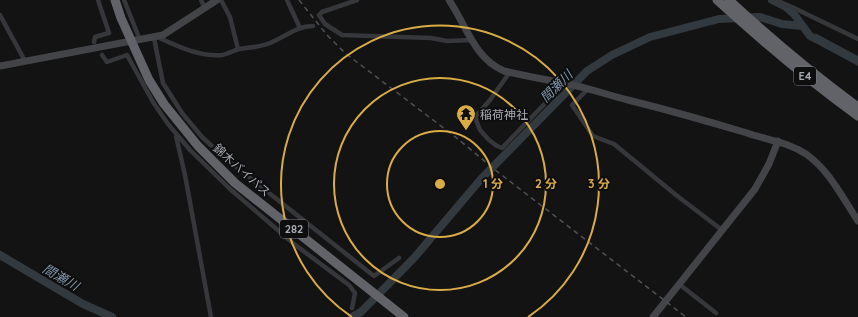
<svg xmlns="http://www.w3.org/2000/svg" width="858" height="317" viewBox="0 0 858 317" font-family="Quicksand,'Noto Sans JP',sans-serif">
<rect width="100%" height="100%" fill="#131314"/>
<!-- water -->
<path fill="#32393f" d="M815,33L858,56V66L821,46Z"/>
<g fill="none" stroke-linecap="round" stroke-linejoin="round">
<!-- river -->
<path stroke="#32393f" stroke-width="8" d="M772,0L786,7L794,14L810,36L828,45
M0,255L83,304L112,317
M352,317L361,312L414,258L481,179L587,71L612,55L650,37L719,19L760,17L782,24L802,26"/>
<!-- street -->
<path stroke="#36373b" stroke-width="4.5" d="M124,0L140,40
M201,0L205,8
M221,0L230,17L238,49
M287,0L300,28
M357,0L322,12L319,15L325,24L342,35L431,38L447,41L472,40
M775,0L792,7L858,39
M0,15L25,61
M157,37C177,46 199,57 222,55C228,54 234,50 240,49C250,47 261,47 270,43C285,37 296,26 313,26
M154,38L163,83L182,113L202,137L226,159L374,276L399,258
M94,42L95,37L109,33L98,0
M102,55L107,62L127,55L153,102L168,124L190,150L230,189L294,244L349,285L355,293L352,308
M510,72L490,100L476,116V120L480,130L489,140L497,146L502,148L556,92L562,83
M588,89L572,105L593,136L614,144L676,195L722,230
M176,136L185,175L211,317
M679,284L716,313"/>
<!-- secondary -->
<path stroke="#434448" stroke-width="7" d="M449,0C466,25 474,58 504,71C530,77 555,81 581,87C597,91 612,96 628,100C668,110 707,121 747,133C767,140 788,142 806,154C830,171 842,197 858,221
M0,66L163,35L217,0
M653,317L755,189L769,164L778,141"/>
<!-- highway -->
<path stroke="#616369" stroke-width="9" d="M115,0L121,18L149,80L164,104L198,146L235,183L404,317
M717,0C762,41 808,80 858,116
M729,0C770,38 813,74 858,107"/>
<!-- rail -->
<path stroke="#505155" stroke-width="1.5" stroke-dasharray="5 4" stroke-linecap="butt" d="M299,0L327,35L345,53L458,139L499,173L686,317"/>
</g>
<!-- distance rings -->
<g fill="none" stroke="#daac46" stroke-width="2">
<circle cx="440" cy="184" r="53"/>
<circle cx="440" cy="184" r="106"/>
<path d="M352 317A159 159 0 1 1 528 317"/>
</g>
<!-- icons -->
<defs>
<g id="temple-pin" transform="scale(1)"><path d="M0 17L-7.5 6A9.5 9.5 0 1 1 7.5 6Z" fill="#daac46" stroke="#0e0e0f"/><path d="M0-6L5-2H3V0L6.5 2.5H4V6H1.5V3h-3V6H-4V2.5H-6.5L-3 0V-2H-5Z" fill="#111"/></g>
</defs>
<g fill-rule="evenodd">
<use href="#temple-pin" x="466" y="114"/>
</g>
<g text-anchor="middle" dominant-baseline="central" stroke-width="4" stroke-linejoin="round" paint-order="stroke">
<!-- shield labels -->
<g fill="#0e0e0f" stroke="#787b82" stroke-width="1">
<rect x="794" y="67" width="22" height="18" rx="3"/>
<rect x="280" y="220" width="28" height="18" rx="3"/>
</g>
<g font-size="11" font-weight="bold" fill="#a6aab3">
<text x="805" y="76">E4</text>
<text x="294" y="229">282</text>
</g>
<!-- poi labels -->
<g font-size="12" fill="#a6aab3" stroke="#0e0e0f" text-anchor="start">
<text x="480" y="114">稲荷神社</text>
</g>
<!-- street labels -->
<g font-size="12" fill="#a6aab3" stroke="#0e0e0f">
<text transform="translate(242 170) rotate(42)">錦木バイパス</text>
</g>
<!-- water labels -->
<g font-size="13" font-style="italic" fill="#8196aa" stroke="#0e0e0f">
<text transform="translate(556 86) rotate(-45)">間瀬川</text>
<text transform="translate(61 277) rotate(30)">間瀬川</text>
</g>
</g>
<circle cx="440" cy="184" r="6" fill="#daac46" stroke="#0e0e0f" stroke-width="2"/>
<g font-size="12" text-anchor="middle" font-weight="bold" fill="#daac46" stroke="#0e0e0f" stroke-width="4" stroke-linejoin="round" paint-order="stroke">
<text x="493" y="188">1 分</text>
<text x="546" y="188">2 分</text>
<text x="599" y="188">3 分</text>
</g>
</svg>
